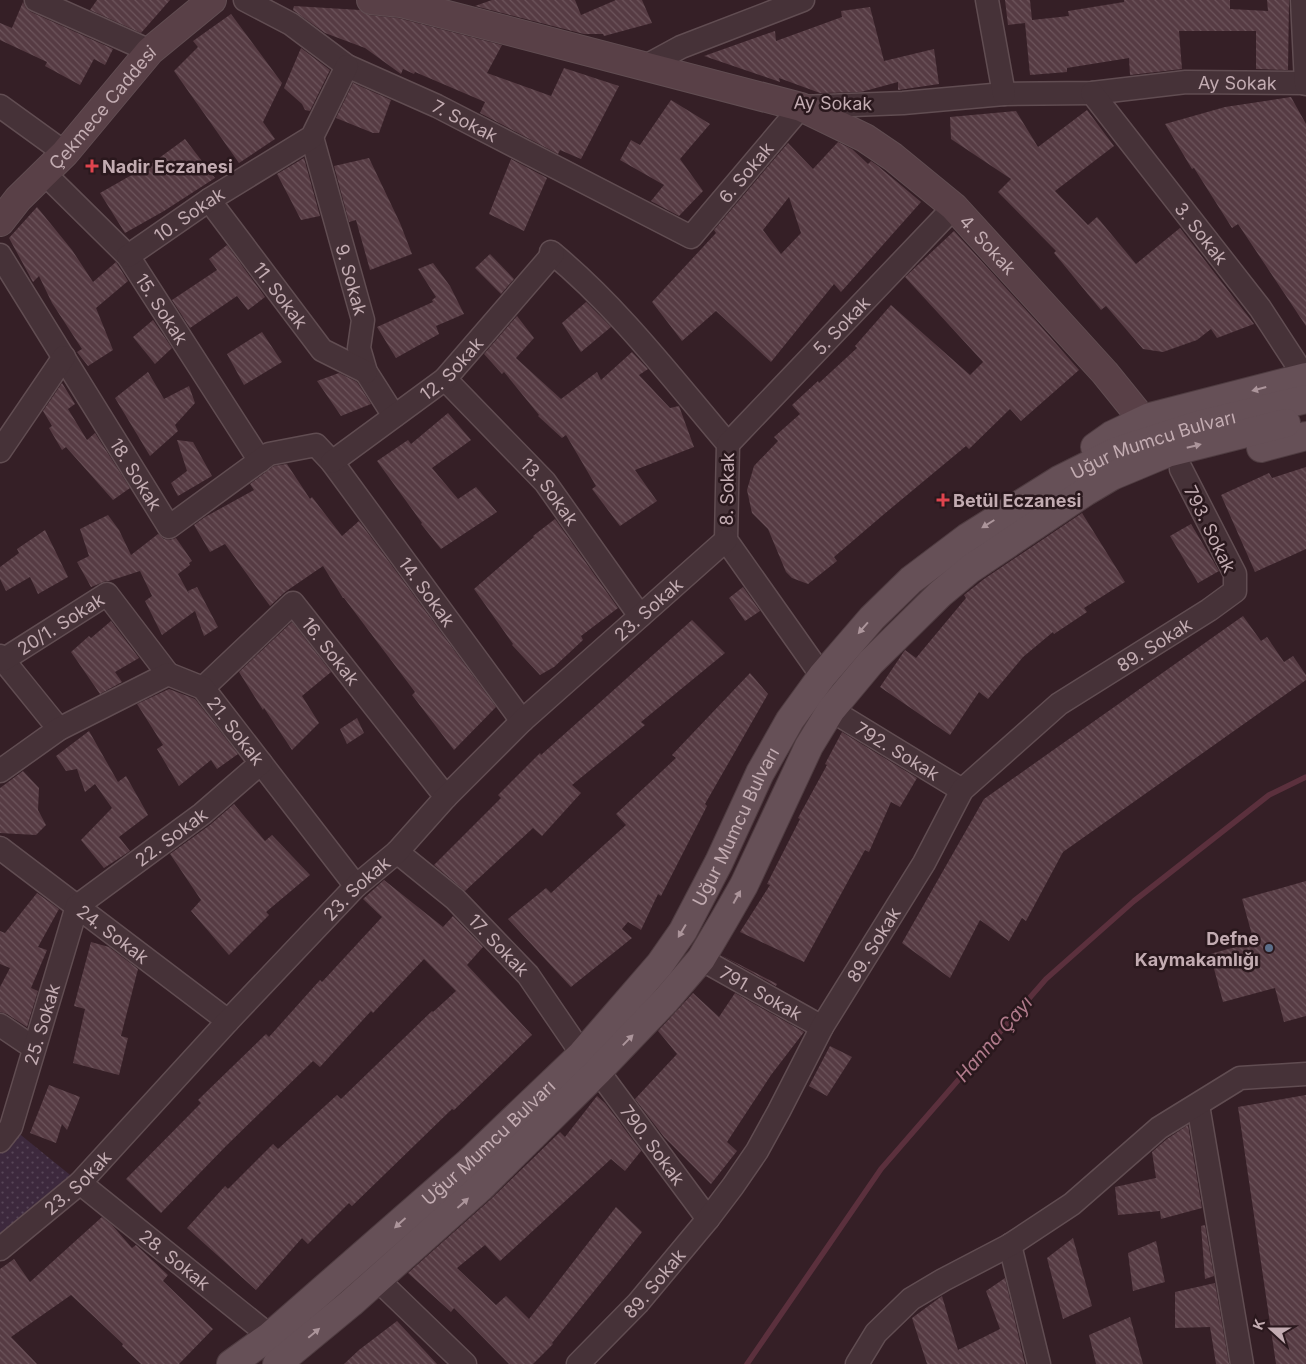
<svg xmlns="http://www.w3.org/2000/svg" width="1306" height="1364" viewBox="0 0 1306 1364" font-family="Inter,sans-serif">
<defs>
<pattern id="park-dots" width="8" height="8" patternUnits="userSpaceOnUse" patternTransform="scale(1.25)"><rect width="8" height="8" fill="#3d293d"/><path d="M2 2h.1M6 6h.1" fill="none" stroke="#574557" stroke-width="1.8" stroke-linecap="round"/></pattern>
<pattern id="building-back-hatch" width="6" height="6" patternUnits="userSpaceOnUse" patternTransform="scale(1.25)"><rect width="6" height="6" fill="#563b43"/><path d="M-1 5l2 2M0 0l6 6M5-1l2 2" fill="none" stroke="#6d555c"/></pattern>
</defs>
<rect width="100%" height="100%" fill="#351f26"/>
<!-- park -->
<path fill="url(#park-dots)" d="M11,1127L80,1183L0,1249V1141Z"/>
<g fill="none" stroke-linecap="round" stroke-linejoin="round">
<!-- stream -->
<path stroke="#5b303d" stroke-width="5.5" d="M747,1364L881,1169L1046,979L1134,901L1269,795L1306,777"/>
</g>
<!-- building -->
<path fill="url(#building-back-hatch)" fill-rule="evenodd" d="M97,0H170L141,33L90,10Z
M492,0H575L581,15L616,0H642L652,23L604,36L603,34H584L475,6Z
M1005,0H1030L1032,20L1069,16L1068,11L1124,2V0H1230V9L1268,11L1267,0H1289L1288,70L1256,69V31H1179L1182,69L1130,75L1129,58L1067,68V72L1030,75L1025,23L1008,25Z
M23,2L26,8L31,12L113,49L105,65L94,59L80,85L45,66L47,62L0,40V23L12,28Z
M294,6L360,10L369,15L398,18L502,45L487,73L551,96L564,68L619,86L581,159L560,150L558,154L480,113L485,102L415,72L414,74L403,69L401,74L365,48L325,33L293,10Z
M870,7L884,61L934,49L939,84L898,90V82L861,92L820,93L779,78L780,82L704,56L775,31L776,41L842,17L841,11Z
M231,14L282,83L263,122L275,139L239,163L174,71L198,47L193,41Z
M301,48L330,70L310,111L305,110L302,104L284,88Z
M353,83L391,100L379,133H373L336,118Z
M1291,97L1306,124V326L1238,224L1232,228L1194,168L1192,169L1165,124L1225,107Z
M671,100L710,124L680,159L703,191L679,216L651,201L664,185L620,160L631,140L640,145Z
M1087,110L1114,146L1055,191L1088,225L1097,217L1136,264L1180,228L1254,324L1217,338L1211,329L1197,340L1163,352L1143,349L1106,306L1101,310L1054,253L1056,251L998,192L1011,179L951,139L950,117L1016,111L1038,147Z
M185,139L215,178L164,211L125,233L100,193L151,164Z
M838,142L852,149L868,164L871,161L878,166L921,202L841,292L834,284L771,362L716,311L682,341L652,302L716,233L714,230L788,143L813,169ZM789,197L801,233L781,254L763,230Z
M304,158L320,216L301,220L277,174Z
M369,158L400,223L412,254L370,270L356,220L349,222L334,166Z
M511,159L547,178L524,231L489,214Z
M37,207L72,250L93,282L116,262L128,281L96,308L113,350L88,366L77,352L82,349L52,303L39,276L33,282L9,238Z
M954,231L1037,322L1079,370L1021,421L1010,409L969,449L966,446L883,515L834,557L837,561L808,584L792,578L786,572L768,529L752,513L747,490L754,466L778,441L774,437L800,414L792,405L818,381L819,383L857,348L855,346L891,305L970,375L983,362L905,277Z
M227,245L265,297L248,310L237,296L190,328L172,300L217,270L209,259Z
M490,254L514,279L501,294L475,268Z
M433,263L450,286L464,314L436,326L439,334L396,358L377,327L433,302L432,300L436,297L418,269Z
M586,302L611,327L581,352L562,323Z
M517,316L534,338L516,358L561,399L597,372L601,380L632,352L648,369L639,375L670,408L679,406L694,447L635,470L657,501L620,526L592,489L596,486L566,435L562,438L538,416L539,415L504,372L502,374L484,354Z
M153,320L172,348L155,364L133,337Z
M262,332L282,362L244,385L227,354Z
M148,372L164,399L189,386L195,403L175,425L178,431L150,456L115,398Z
M339,373L357,382L371,404L341,416L317,381Z
M62,383L75,404L68,409L87,440L95,433L130,488L113,500L66,447L62,450L49,428L52,426L43,411Z
M448,413L471,440L432,468L458,499L476,487L497,512L441,549L421,524L422,523L377,461L408,440L411,444Z
M177,440L193,442L212,476L178,496L171,483L187,471Z
M287,464L310,499L312,497L342,536L359,521L496,707L454,750L412,695L415,692L344,598H343L323,566L285,592L270,606L225,544L210,552L194,525L205,517L254,490L250,484L274,466Z
M1306,467V549L1255,572L1221,495L1269,473L1272,478Z
M1082,513L1125,582L1084,608L1087,612L1054,634L1053,632L1023,657L988,699L979,692L950,735L880,687L905,650L916,658L966,598L964,595L984,579Z
M108,515L119,530L131,555L158,534L164,539L170,540L176,538L192,561L189,563L190,565L178,574L189,594L188,591L197,587L218,627L204,636L195,611L162,635L145,601L152,596L140,571L109,581H106L91,587L77,562L89,556L80,529Z
M555,519L618,608L581,636L583,640L554,667L540,675L512,645L513,644L474,589L534,537L533,536Z
M1191,524L1219,571L1198,583L1170,536Z
M45,530L68,577L38,594L30,577L6,591L0,579V567L19,553L17,549Z
M743,587L760,611L745,621L729,598Z
M1243,616L1261,641L1267,637L1284,662L1293,656L1306,675V680L1063,852L1026,921L1022,918L1009,941L980,920L950,978L902,943L984,799Z
M692,620L725,653L641,722L645,725L572,785L581,793L542,836L533,828L465,891L434,865L501,798L498,795L540,753L541,755Z
M111,621L139,658L115,672L122,682L100,694L71,652L89,636L91,638Z
M292,622L331,672L302,696L319,723L292,750L264,708L263,710L239,672Z
M750,673L768,694L705,804L707,806L661,896L658,894L641,930L628,922L622,929L632,938L571,987L508,919L546,888L551,893L626,825L616,814L676,758L672,755Z
M169,689L195,699L238,754L217,769L211,760L179,786L157,749L163,745L137,704Z
M357,718L364,733L347,744L340,729Z
M89,731L118,782L126,776L148,815L119,837L130,851L104,868L81,840L112,808L95,784L85,792L77,769L66,771L56,756Z
M842,732L917,778L900,807L891,802L869,852L865,850L804,962L740,932L770,885L767,884L800,819L798,818L827,765L825,764Z
M23,771L39,788L38,810L46,825L36,835L0,833V788Z
M234,804L265,841L272,835L310,875L266,912L269,915L229,955L191,911L201,900L170,854L210,825Z
M384,880L443,927L453,916L483,947L467,965L532,1035L454,1110L452,1109L352,1206L349,1203L308,1244L302,1238L256,1290L187,1228L225,1186L228,1189L273,1144L278,1149L337,1095L341,1099L432,1011L433,1012L456,991L424,959L373,1013L371,1011L320,1067L313,1061L226,1146L161,1213L126,1179L201,1103L198,1100L266,1034L269,1037L320,980L322,982L382,917L363,899Z
M1306,881V1016L1284,1022L1275,988L1223,1002L1210,954L1254,942L1242,899Z
M37,893L59,909L38,947L47,950L31,988L38,991L27,1027L7,1014L0,1012V987L10,968L0,964V931L5,933Z
M91,942L109,947L138,969L121,1036L128,1038L119,1075L73,1063L85,1009L74,1006Z
M721,955L777,984L776,986Z
M693,993L719,1017L735,993L804,1032L771,1075L727,1142L737,1151L711,1184L664,1137L635,1099L677,1054L658,1031Z
M830,1046L852,1057L827,1096L809,1086Z
M49,1085L80,1097L67,1130L62,1124L56,1143L30,1133Z
M1306,1095V1364H1276L1238,1107Z
M597,1096L605,1103L641,1151L625,1171L611,1159L500,1261L485,1245L457,1268L496,1305L506,1296L529,1319L616,1207L642,1232L552,1343L553,1344L533,1364H509L454,1308L451,1312L408,1273L491,1199L560,1132L565,1137Z
M1188,1125L1202,1208L1161,1219L1160,1211L1118,1215L1115,1187L1156,1178L1152,1152L1167,1139Z
M102,1217L112,1225L132,1248L136,1245L168,1275L163,1281L213,1329L179,1364H141L122,1346L123,1344L71,1295L11,1337L37,1364H0V1269L14,1259L30,1282Z
M1205,1225L1214,1276L1205,1279L1201,1226Z
M1073,1238L1092,1306L1063,1319L1047,1258Z
M1156,1241L1165,1282L1133,1291L1128,1253Z
M1005,1278L1025,1364H927L912,1318L942,1296L958,1350L1000,1329L986,1291Z
M1215,1283L1229,1364H1216L1210,1327L1175,1328V1292Z
M1130,1317L1143,1364H1096L1089,1335Z
M397,1321L437,1364H344L359,1350Z"/>
<g fill="none" stroke-linecap="round" stroke-linejoin="round">
<!-- street casing -->
<g stroke="#614d52" stroke-width="25">
<g id="street">
<path d="M36,0L150,51"/>
<path id="s1" d="M245,0L291,24L347,66L437,106L691,237L801,107L903,103L1004,94L1092,93L1186,82L1306,83"/>
<path d="M987,0L1004,94"/>
<path d="M1302,0L1306,84"/>
<path d="M646,66L681,47L803,0"/>
<path id="s2" d="M1092,93L1260,308L1305,377"/>
<path d="M0,106L65,153"/>
<path id="s3" d="M312,137L363,320L359,348L366,372L394,416"/>
<path id="s4" d="M44,173L128,256L260,461"/>
<path id="s5" d="M209,200L322,350L366,372"/>
<path d="M551,252C618,307 672,378 728,444L726,540L822,676"/>
<path id="s6" d="M0,255L169,527L269,454L316,445L332,462L522,721"/>
<path id="s7" d="M128,256L209,200L312,137L347,66"/>
<path id="s8" d="M445,379L545,482L640,616"/>
<path id="s9" d="M728,444L954,207"/>
<path d="M0,451L64,357"/>
<path id="s10" d="M332,462L445,379L553,254"/>
<path d="M0,656L59,729"/>
<path id="s11" d="M3,660L107,594L168,674"/>
<path id="s12" d="M203,688L293,603L446,797"/>
<path id="s13" d="M831,710L962,790"/>
<path id="s14" d="M0,771L59,729L168,674L203,688L356,886"/>
<path id="s15" d="M0,848L228,1021"/>
<path id="s16" d="M397,852L455,899L528,975L582,1054"/>
<path id="s17" d="M701,959L822,1027"/>
<path d="M0,1025L34,1048"/>
<path id="s18" d="M598,1071L708,1219"/>
<path d="M1198,1105L1242,1364"/>
<path id="s19" d="M0,1141L11,1127L77,906L202,814L261,763"/>
<path id="s20" d="M80,1183L270,1336"/>
<path d="M1010,1245L1039,1364"/>
<path id="s21" d="M0,1249L80,1183L228,1021L356,886L397,852L446,797L522,721L726,540"/>
<path d="M377,1279L465,1364"/>
<path id="s22" d="M578,1364L638,1303L708,1219L733,1186L757,1151L779,1111L822,1027L924,863L962,790L1059,704L1209,610L1235,591V574L1181,469"/>
<path d="M857,1364L876,1333L911,1299L943,1280L1010,1245L1072,1204L1159,1128L1240,1078L1306,1074"/>
</g>
</g>
<!-- secondary casing -->
<g stroke="#614d52" stroke-width="30">
<g id="secondary">
<path id="s23" d="M371,0L401,3L801,107L865,138L893,157L954,207L1105,373L1143,420"/>
<path id="s24" d="M0,222L18,199L65,153L150,51L212,0"/>
</g>
</g>
<!-- primary casing -->
<g stroke="#4f3c41" stroke-width="30">
<g id="primary">
<path d="M1095,447L1112,435L1150,417L1306,377"/>
<path d="M1261,448L1306,436"/>
<path id="s25" d="M231,1364L270,1336L469,1162L582,1054L660,964L683,931L719,862L760,773L790,720L822,676L872,618L911,580L968,537L1059,480L1117,451L1198,425L1306,399"/>
<path d="M277,1364L351,1303L481,1187L598,1071L666,1000L701,959L724,920L744,885L809,746L831,710L871,662L940,594L970,569L1085,492L1112,476L1167,453L1286,423"/>
</g>
</g>
<!-- street -->
<use href="#street" stroke="#463238" stroke-width="22"/>
<!-- secondary -->
<use href="#secondary" stroke="#594047" stroke-width="28"/>
<!-- primary -->
<use href="#primary" stroke="#665057" stroke-width="28"/>
</g>
<!-- one-way arrows -->
<defs><path id="oneway-solid" d="M-6-.8H1V-3.2L6.5 0L1 3.2V.8H-6Z" transform="scale(1.25)"/></defs>
<g fill="#ac959b">
<use href="#oneway-solid" transform="translate(1259 389) rotate(165)"/>
<use href="#oneway-solid" transform="translate(1194 446) rotate(-14)"/>
<use href="#oneway-solid" transform="translate(988 524) rotate(148)"/>
<use href="#oneway-solid" transform="translate(863 628) rotate(131)"/>
<use href="#oneway-solid" transform="translate(737 897) rotate(-61)"/>
<use href="#oneway-solid" transform="translate(682 931) rotate(121)"/>
<use href="#oneway-solid" transform="translate(628 1040) rotate(-46)"/>
<use href="#oneway-solid" transform="translate(463 1203) rotate(-42)"/>
<use href="#oneway-solid" transform="translate(400 1223) rotate(138)"/>
<use href="#oneway-solid" transform="translate(314 1333) rotate(-40)"/>
</g>
<!-- markers -->
<g fill="#e0444e" stroke="#2a181d" stroke-width="2">
<path d="M89.5 158.5h5v5h5v5h-5v5h-5v-5h-5v-5h5z"/>
<path d="M940.5 492.5h5v5h5v5h-5v5h-5v-5h-5v-5h5z"/>
</g>
<circle fill="#5c6f8a" stroke="#2a181d" stroke-width="2" cx="1269" cy="948" r="5"/>
<g text-anchor="middle" dominant-baseline="central" stroke-width="5" stroke-linejoin="round" paint-order="stroke">
<!-- street labels -->
<g font-size="18" fill="#c3acb2" stroke="#2a181d">
<text stroke="none"><textPath href="#s1" startOffset="1114">Ay Sokak</textPath></text>
<text transform="translate(833 103) rotate(1)">Ay Sokak</text>
<text stroke="none"><textPath href="#s24" startOffset="154">Çekmece Caddesi</textPath></text>
<text stroke="none"><textPath href="#s1" startOffset="252">7. Sokak</textPath></text>
<text stroke="none"><textPath href="#s1" startOffset="591">6. Sokak</textPath></text>
<text stroke="none"><textPath href="#s7" startOffset="74">10. Sokak</textPath></text>
<text stroke="none"><textPath href="#s2" startOffset="178">3. Sokak</textPath></text>
<text stroke="none"><textPath href="#s23" startOffset="678">4. Sokak</textPath></text>
<text stroke="none"><textPath href="#s3" startOffset="148">9. Sokak</textPath></text>
<text stroke="none"><textPath href="#s5" startOffset="119">11. Sokak</textPath></text>
<text stroke="none"><textPath href="#s4" startOffset="181">15. Sokak</textPath></text>
<text stroke="none"><textPath href="#s9" startOffset="164">5. Sokak</textPath></text>
<text stroke="none"><textPath href="#s10" startOffset="152">12. Sokak</textPath></text>
<text stroke="none"><textPath href="#s25" startOffset="1330">Uğur Mumcu Bulvarı</textPath></text>
<text stroke="none"><textPath href="#s6" startOffset="258">18. Sokak</textPath></text>
<text transform="translate(727 489) rotate(-89)">8. Sokak</text>
<text stroke="none"><textPath href="#s8" startOffset="154">13. Sokak</textPath></text>
<text transform="translate(1210 529) rotate(64)">793. Sokak</text>
<text stroke="none"><textPath href="#s6" startOffset="676">14. Sokak</textPath></text>
<text stroke="none"><textPath href="#s21" startOffset="912">23. Sokak</textPath></text>
<text stroke="none"><textPath href="#s11" startOffset="68">20/1. Sokak</textPath></text>
<text stroke="none"><textPath href="#s22" startOffset="936">89. Sokak</textPath></text>
<text stroke="none"><textPath href="#s12" startOffset="185">16. Sokak</textPath></text>
<text stroke="none"><textPath href="#s14" startOffset="286">21. Sokak</textPath></text>
<text stroke="none"><textPath href="#s13" startOffset="78">792. Sokak</textPath></text>
<text stroke="none"><textPath href="#s25" startOffset="745">Uğur Mumcu Bulvarı</textPath></text>
<text stroke="none"><textPath href="#s19" startOffset="365">22. Sokak</textPath></text>
<text stroke="none"><textPath href="#s21" startOffset="508">23. Sokak</textPath></text>
<text stroke="none"><textPath href="#s15" startOffset="142">24. Sokak</textPath></text>
<text stroke="none"><textPath href="#s22" startOffset="516">89. Sokak</textPath></text>
<text stroke="none"><textPath href="#s16" startOffset="138">17. Sokak</textPath></text>
<text stroke="none"><textPath href="#s17" startOffset="69">791. Sokak</textPath></text>
<text stroke="none"><textPath href="#s19" startOffset="125">25. Sokak</textPath></text>
<text stroke="none"><textPath href="#s25" startOffset="340">Uğur Mumcu Bulvarı</textPath></text>
<text stroke="none"><textPath href="#s18" startOffset="92">790. Sokak</textPath></text>
<text stroke="none"><textPath href="#s21" startOffset="102">23. Sokak</textPath></text>
<text stroke="none"><textPath href="#s20" startOffset="122">28. Sokak</textPath></text>
<text stroke="none"><textPath href="#s22" startOffset="111">89. Sokak</textPath></text>
</g>
<!-- poi labels -->
<g font-size="18" font-weight="bold" fill="#c3acb2" stroke="#2a181d" text-anchor="start">
<text x="102" y="166">Nadir Eczanesi</text>
<text x="953" y="500">Betül Eczanesi</text>
<text x="1259" y="938" text-anchor="end">Defne<tspan x="1259" dy="21">Kaymakamlığı</tspan></text>
</g>
<!-- water labels -->
<g font-size="19" font-style="italic" fill="#b17b8c" stroke="#2a181d">
<text transform="translate(994 1039) rotate(-49)">Hanna Çayı</text>
</g>
</g>
<!-- north arrow -->
<g transform="translate(1271 1329) rotate(291)" stroke="#2a181d" stroke-width="4" paint-order="stroke">
<path d="M0-4L9 19L0 12L-9 19Z" fill="#c3acb2"/>
<text y="-8" font-size="14" font-weight="bold" text-anchor="middle" fill="#c3acb2">K</text>
</g>
</svg>
